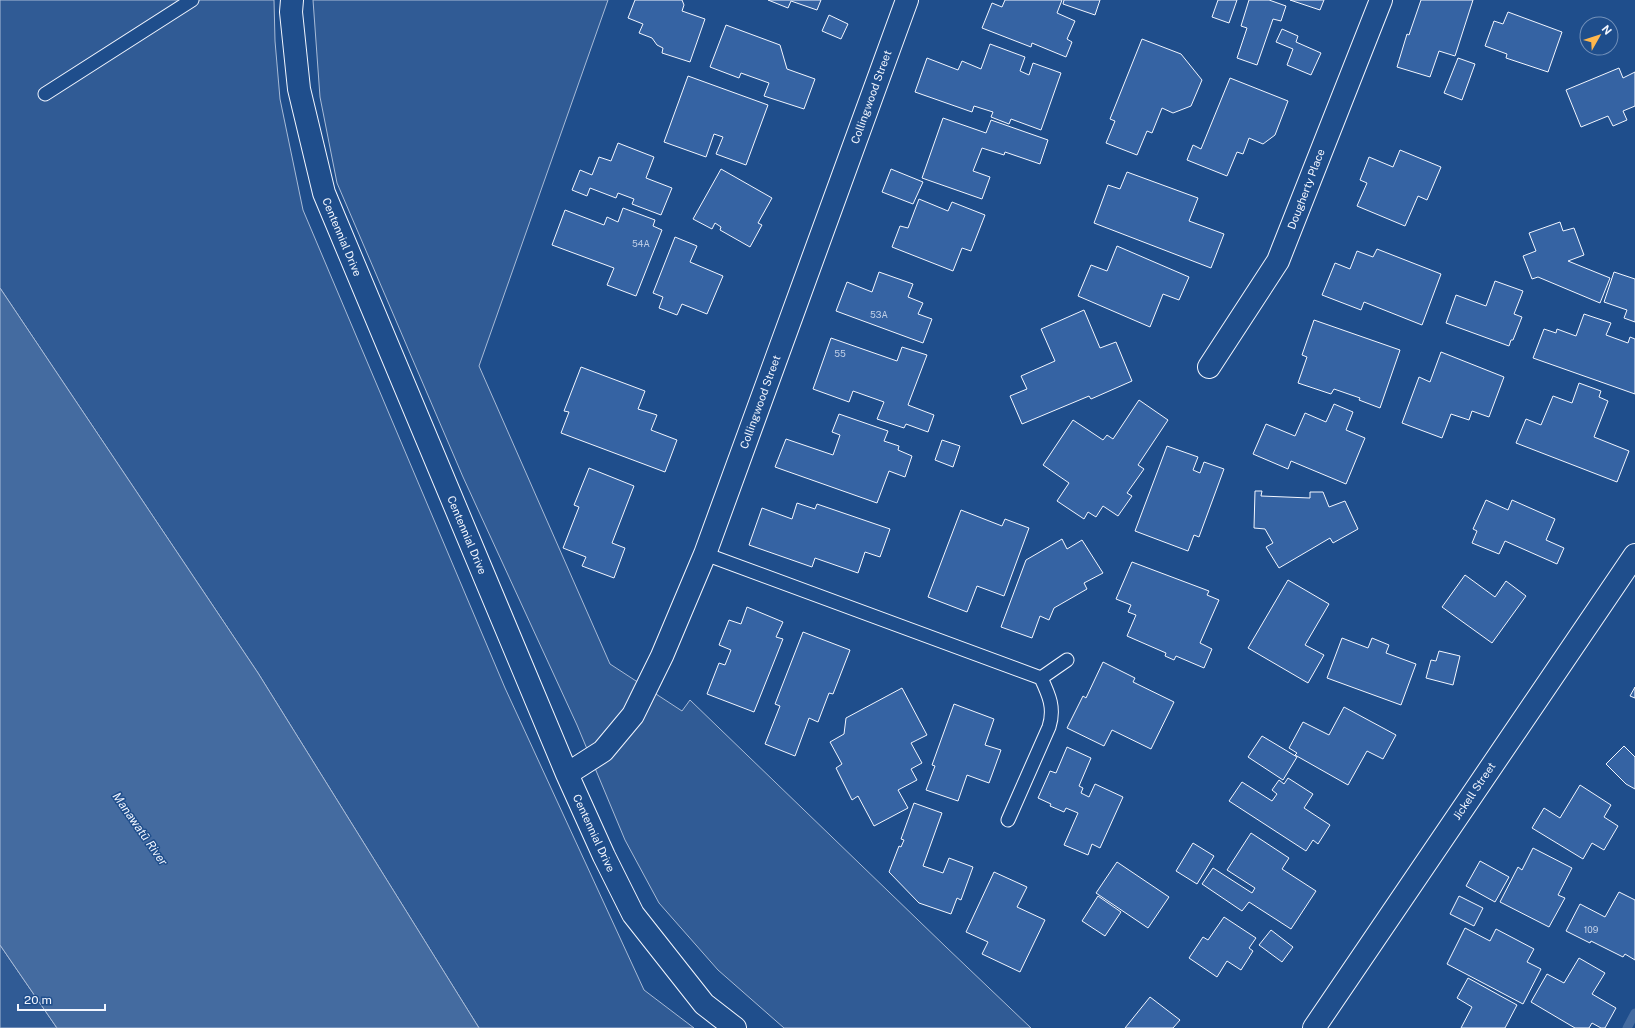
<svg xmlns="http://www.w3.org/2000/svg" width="1635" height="1028" viewBox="0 0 1635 1028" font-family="'Public Sans',sans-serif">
<rect width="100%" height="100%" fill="#1f4e8c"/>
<!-- built -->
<path fill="#305b95" stroke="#a8bbd7" d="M0,0H274L275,41L280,99L303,210L505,688L644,990L694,1028H479L258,673L0,288Z
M313,0H608L479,366L610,664L682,711L690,700L946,947L1031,1028H784L718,970L659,903L625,840L577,725L463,477L337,183L320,97Z
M0,945L57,1028H0Z"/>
<!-- water -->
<path fill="#446ba0" stroke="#a8bbd7" d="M0,288L258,673L479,1028H57L0,945Z"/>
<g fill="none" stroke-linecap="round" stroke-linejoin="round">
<!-- stream -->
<path stroke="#446ba0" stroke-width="9" d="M1627,1028L1635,1013"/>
</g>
<!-- building -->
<path fill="#3563a3" stroke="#f2f6ff" d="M635,0H682L684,5L682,11L705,19L690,62L662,53L663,48L657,45L652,38L639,33L643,24L628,18Z
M768,0H821L817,10L791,1L788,8Z
M1005,0H1062L1057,13L1075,21L1067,39L1072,42L1066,57L1032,43L1031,47L982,28L992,3L1002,7Z
M1064,0H1100L1095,15L1063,4Z
M1218,0H1237L1229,23L1212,17Z
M1249,0H1269L1286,6L1281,21L1273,19L1257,65L1237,58L1247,28L1241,26Z
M1290,0H1324L1320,10Z
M1421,0H1473L1455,56L1439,51L1430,77L1397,67L1407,34L1409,35Z
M1508,12L1562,32L1548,72L1506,58L1507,54L1485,46L1494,21L1503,24Z
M829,15L848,24L841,39L822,31Z
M726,25L780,45L787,69L815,79L804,109L764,96L769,83L741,73L739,78L710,67Z
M1282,29L1298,36L1296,42L1321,53L1311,75L1287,65L1293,49L1276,42Z
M1142,39L1181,54L1202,80L1191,106L1173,113L1162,108L1152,133L1147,131L1137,155L1106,143L1115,121L1110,119Z
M990,44L1025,57L1020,71L1029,75L1033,63L1061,73L1041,130L1011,119L1009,124L991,117L993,112L974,106L972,112L915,92L927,58L958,70L962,61L981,69Z
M1458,58L1475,64L1462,100L1444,93Z
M1619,68L1623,78L1635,72V106L1623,111L1627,120L1613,126L1608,116L1581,127L1566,90Z
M688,76L768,105L746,165L716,154L723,137L714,134L706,157L664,142Z
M1230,78L1288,101L1275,135L1263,144L1249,138L1243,154L1237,152L1227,176L1187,160L1193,145L1201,149Z
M943,118L986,133L991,120L1048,140L1040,164L1005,152L1004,155L982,148L973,171L990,177L982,199L922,178Z
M618,143L654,157L646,178L672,188L661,215L632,204L634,199L618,193L616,198L590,188L587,196L572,190L580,170L592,175L599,157L611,161Z
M1400,150L1441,167L1427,200L1418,196L1405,226L1357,206L1367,183L1360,180L1369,157L1393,167Z
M721,169L772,198L758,223L762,225L750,247L720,230L721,227L715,223L712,229L693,219Z
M891,169L923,182L913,204L882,192Z
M1127,172L1198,198L1189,221L1224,234L1211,268L1094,223L1108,185L1120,189Z
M919,199L948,211L952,202L985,215L971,251L962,248L953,271L892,247L900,226L908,228Z
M623,208L655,220L653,226L662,230L636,296L607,285L614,268L552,245L565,210L604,225L607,217L618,222Z
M1560,222L1563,231L1574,228L1584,255L1568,261L1610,278L1600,303L1538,277L1532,279L1523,256L1536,251L1529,233Z
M675,237L697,246L690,262L723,276L707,314L682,304L677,315L659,308L663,297L653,293Z
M1117,246L1189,277L1179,300L1163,294L1150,327L1078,296L1091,265L1107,271Z
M1377,249L1441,274L1422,325L1364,302L1361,310L1322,295L1335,263L1350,269L1357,251L1373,257Z
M879,272L913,284L908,297L923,303L918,314L932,319L923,343L836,311L847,282L872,292Z
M1614,272L1635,279V322L1624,318L1627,310L1604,302Z
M1495,281L1523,291L1514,314L1522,317L1513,340H1511L1509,346L1446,323L1456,295L1486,306Z
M1084,310L1100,348L1116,342L1132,381L1091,399L1089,396L1022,424L1010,396L1027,389L1021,376L1055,361L1041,329Z
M1584,314L1611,323L1606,335L1628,343L1630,337L1635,339V394L1533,358L1544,329L1556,333L1557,329L1576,336Z
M1314,320L1400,350L1380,408L1359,400L1360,398L1334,389L1331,394L1298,383L1307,357L1302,355Z
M831,338L897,361L902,347L927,355L908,405L934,415L928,432L906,424L904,428L877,419L884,402L853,391L849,402L813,389Z
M1441,352L1504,377L1489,417L1472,411L1469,420L1451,414L1442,438L1402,423L1419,377L1430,382Z
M581,367L645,391L638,409L657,415L651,430L677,440L665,472L561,433L569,412L564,411Z
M1579,383L1601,391L1599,397L1608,401L1594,437L1629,451L1617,482L1516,443L1526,419L1541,425L1553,396L1572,403Z
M1139,400L1168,420L1138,465L1144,469L1127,493L1132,496L1118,516L1103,506L1096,517L1088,512L1084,519L1057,501L1069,483L1043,465L1073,420L1103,440L1107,435L1113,439Z
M1334,404L1353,412L1346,430L1365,438L1346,484L1291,461L1288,469L1253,454L1266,424L1295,436L1305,413L1326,422Z
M839,414L888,431L884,441L899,446L898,450L912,456L905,477L889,471L877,503L775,467L786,439L833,455L840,435L832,432Z
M942,440L960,446L953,467L935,460Z
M1167,446L1198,457L1193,470L1200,473L1204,462L1224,469L1199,537L1194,535L1188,551L1135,531Z
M589,468L634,486L612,543L625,548L614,578L582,566L586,557L563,548L579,507L574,505Z
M1255,491H1262L1261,496L1310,498V492H1323L1329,507L1345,501L1358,529L1333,543L1330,538L1279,568L1266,547L1273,543L1265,529L1254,528Z
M1486,500L1508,510L1512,500L1555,519L1546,540L1564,548L1557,564L1505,541L1499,554L1472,543L1477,531L1473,529Z
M797,503L815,509L817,504L890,529L880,557L865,552L858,573L815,558L812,567L749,545L762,508L792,519Z
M961,510L1002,526L1005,519L1029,528L1004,596L977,586L967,612L928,597Z
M1062,539L1067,549L1082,540L1103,573L1084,583L1087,589L1054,608L1049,620L1040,616L1032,638L1001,627L1026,560Z
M1132,562L1209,591L1207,595L1219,600L1200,643L1212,649L1204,668L1176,656L1174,660L1165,656L1166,653L1127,636L1136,615L1128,612L1131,605L1116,599Z
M1465,575L1495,597L1506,581L1526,596L1492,643L1442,607Z
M1288,580L1329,604L1305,645L1324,655L1308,683L1248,648Z
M747,607L783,622L776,637L783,639L754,712L707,694L719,663L725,665L731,650L719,645L729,620L741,624Z
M803,632L850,650L833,694L829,693L818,722L809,718L795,756L765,744L780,706L775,704Z
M1342,638L1368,648L1372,638L1389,645L1386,653L1416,664L1401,705L1327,678Z
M1439,651L1460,656L1453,685L1426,678L1431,660L1436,661Z
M1103,662L1135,678L1133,682L1174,702L1151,749L1112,730L1104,746L1067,728L1083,696L1086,698Z
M1635,687V698L1630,696Z
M902,688L927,735L911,743L922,763L911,769L917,780L898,790L908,808L874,826L858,796L852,800L836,768L842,764L830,742L844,734L846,718Z
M954,704L994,719L985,745L1001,750L989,783L967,775L958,801L926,790L935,766L932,765Z
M1344,707L1396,735L1383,759L1367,751L1348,785L1295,755L1297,753L1289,748L1303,722L1329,735Z
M1262,736L1297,757L1283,780L1248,757Z
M1624,746L1635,757V789L1626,784L1606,764Z
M1067,747L1091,758L1079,786L1083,788L1081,793L1089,797L1095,784L1123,797L1100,848L1092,844L1088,855L1064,845L1078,813L1066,808L1064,812L1050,806L1051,804L1038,798L1050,771L1056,773Z
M1288,778L1313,794L1304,808L1330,825L1318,844L1313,840L1306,851L1229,801L1242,782L1272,801L1277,794L1272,790L1279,780L1284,784Z
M1580,785L1611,805L1604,817L1618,826L1604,850L1592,843L1583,859L1532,828L1544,808L1560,818Z
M914,803L942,813L923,866L943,873L949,858L973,867L961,900L957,898L951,914L919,903L889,872L899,846L901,847L904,840L901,839Z
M1251,833L1289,858L1282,869L1316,891L1291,929L1249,902L1242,911L1202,884L1213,868L1252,893L1255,888L1227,870Z
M1193,843L1214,856L1197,884L1176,871Z
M1533,848L1572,868L1558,895L1565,898L1549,927L1500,902L1518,867L1522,870Z
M1480,861L1509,877L1495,902L1466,886Z
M1117,862L1169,897L1148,928L1096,893Z
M994,872L1027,887L1017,907L1045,920L1020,972L982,954L988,942L966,932Z
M1619,892L1635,900V960L1625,954L1623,957L1591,941L1590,943L1566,931L1580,904L1605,917Z
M1098,896L1121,912L1105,936L1082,921Z
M1459,896L1483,908L1474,926L1450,914Z
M1224,917L1256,938L1249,948L1253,951L1241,970L1227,961L1217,977L1189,958L1203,937L1208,940Z
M1465,928L1490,941L1496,929L1534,949L1527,962L1541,969L1523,1004L1447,964Z
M1271,930L1293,947L1282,962L1259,945Z
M1579,958L1605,973L1592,994L1616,1008L1605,1028H1601L1592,1023L1589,1028H1575L1531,1002L1547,974L1564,983Z
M1468,978L1517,1005L1505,1028H1461L1472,1007L1457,998Z
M1150,997L1180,1020L1173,1028H1125Z"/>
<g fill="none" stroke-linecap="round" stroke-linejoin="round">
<!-- service casing -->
<g stroke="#f2f6ff" stroke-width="15">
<path id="service" d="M45,94L192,0
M705,554L1041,678C1049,695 1055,708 1049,727L1008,820
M1041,678L1067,660"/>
</g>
<!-- minor casing -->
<g stroke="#f2f6ff" stroke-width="24">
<path id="minor" d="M292,0L291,12L299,89L324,193L567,774L604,856L633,914L704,1004L735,1028
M1209,367L1278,261L1381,0
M567,774L603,751L633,715L662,656L705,554L907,0
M1314,1028L1635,555"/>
</g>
<!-- service -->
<use href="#service" stroke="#1f4e8c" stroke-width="13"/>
<!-- minor -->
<use href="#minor" stroke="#1f4e8c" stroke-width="22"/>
</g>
<g text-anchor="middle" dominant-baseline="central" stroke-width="3" stroke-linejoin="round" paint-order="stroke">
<!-- number labels -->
<g font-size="9" fill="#c3d1e8">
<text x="641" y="243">54A</text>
<text x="879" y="314">53A</text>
<text x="840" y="353">55</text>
<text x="1591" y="929">109</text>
</g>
<!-- street labels -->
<g font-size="11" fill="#f2f6ff" stroke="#1f4e8c">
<text transform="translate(871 97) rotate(-70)">Collingwood Street</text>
<text transform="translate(1306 189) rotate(-69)">Dougherty Place</text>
<text transform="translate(342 237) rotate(67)">Centennial Drive</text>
<text transform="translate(760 402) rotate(-70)">Collingwood Street</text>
<text transform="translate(467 535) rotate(67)">Centennial Drive</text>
<text transform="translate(1474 791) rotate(-56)">Jickell Street</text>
<text transform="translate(594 833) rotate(65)">Centennial Drive</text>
</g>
<!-- water labels -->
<g font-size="12" font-style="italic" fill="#f2f6ff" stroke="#1f4e8c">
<text transform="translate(140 829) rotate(55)">Manawatū River</text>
</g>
</g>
<!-- north arrow -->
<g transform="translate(1599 36) rotate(51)"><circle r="19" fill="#1f4e8c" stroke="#7391ba"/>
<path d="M0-3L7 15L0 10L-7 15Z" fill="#ffb74d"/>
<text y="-6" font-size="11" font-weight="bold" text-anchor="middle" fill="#f2f6ff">N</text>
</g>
<!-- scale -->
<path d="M18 1004v6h87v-6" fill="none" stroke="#f2f6ff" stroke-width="2"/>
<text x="24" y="1004" font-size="12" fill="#f2f6ff" stroke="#1f4e8c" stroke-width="3" paint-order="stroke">20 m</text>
</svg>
